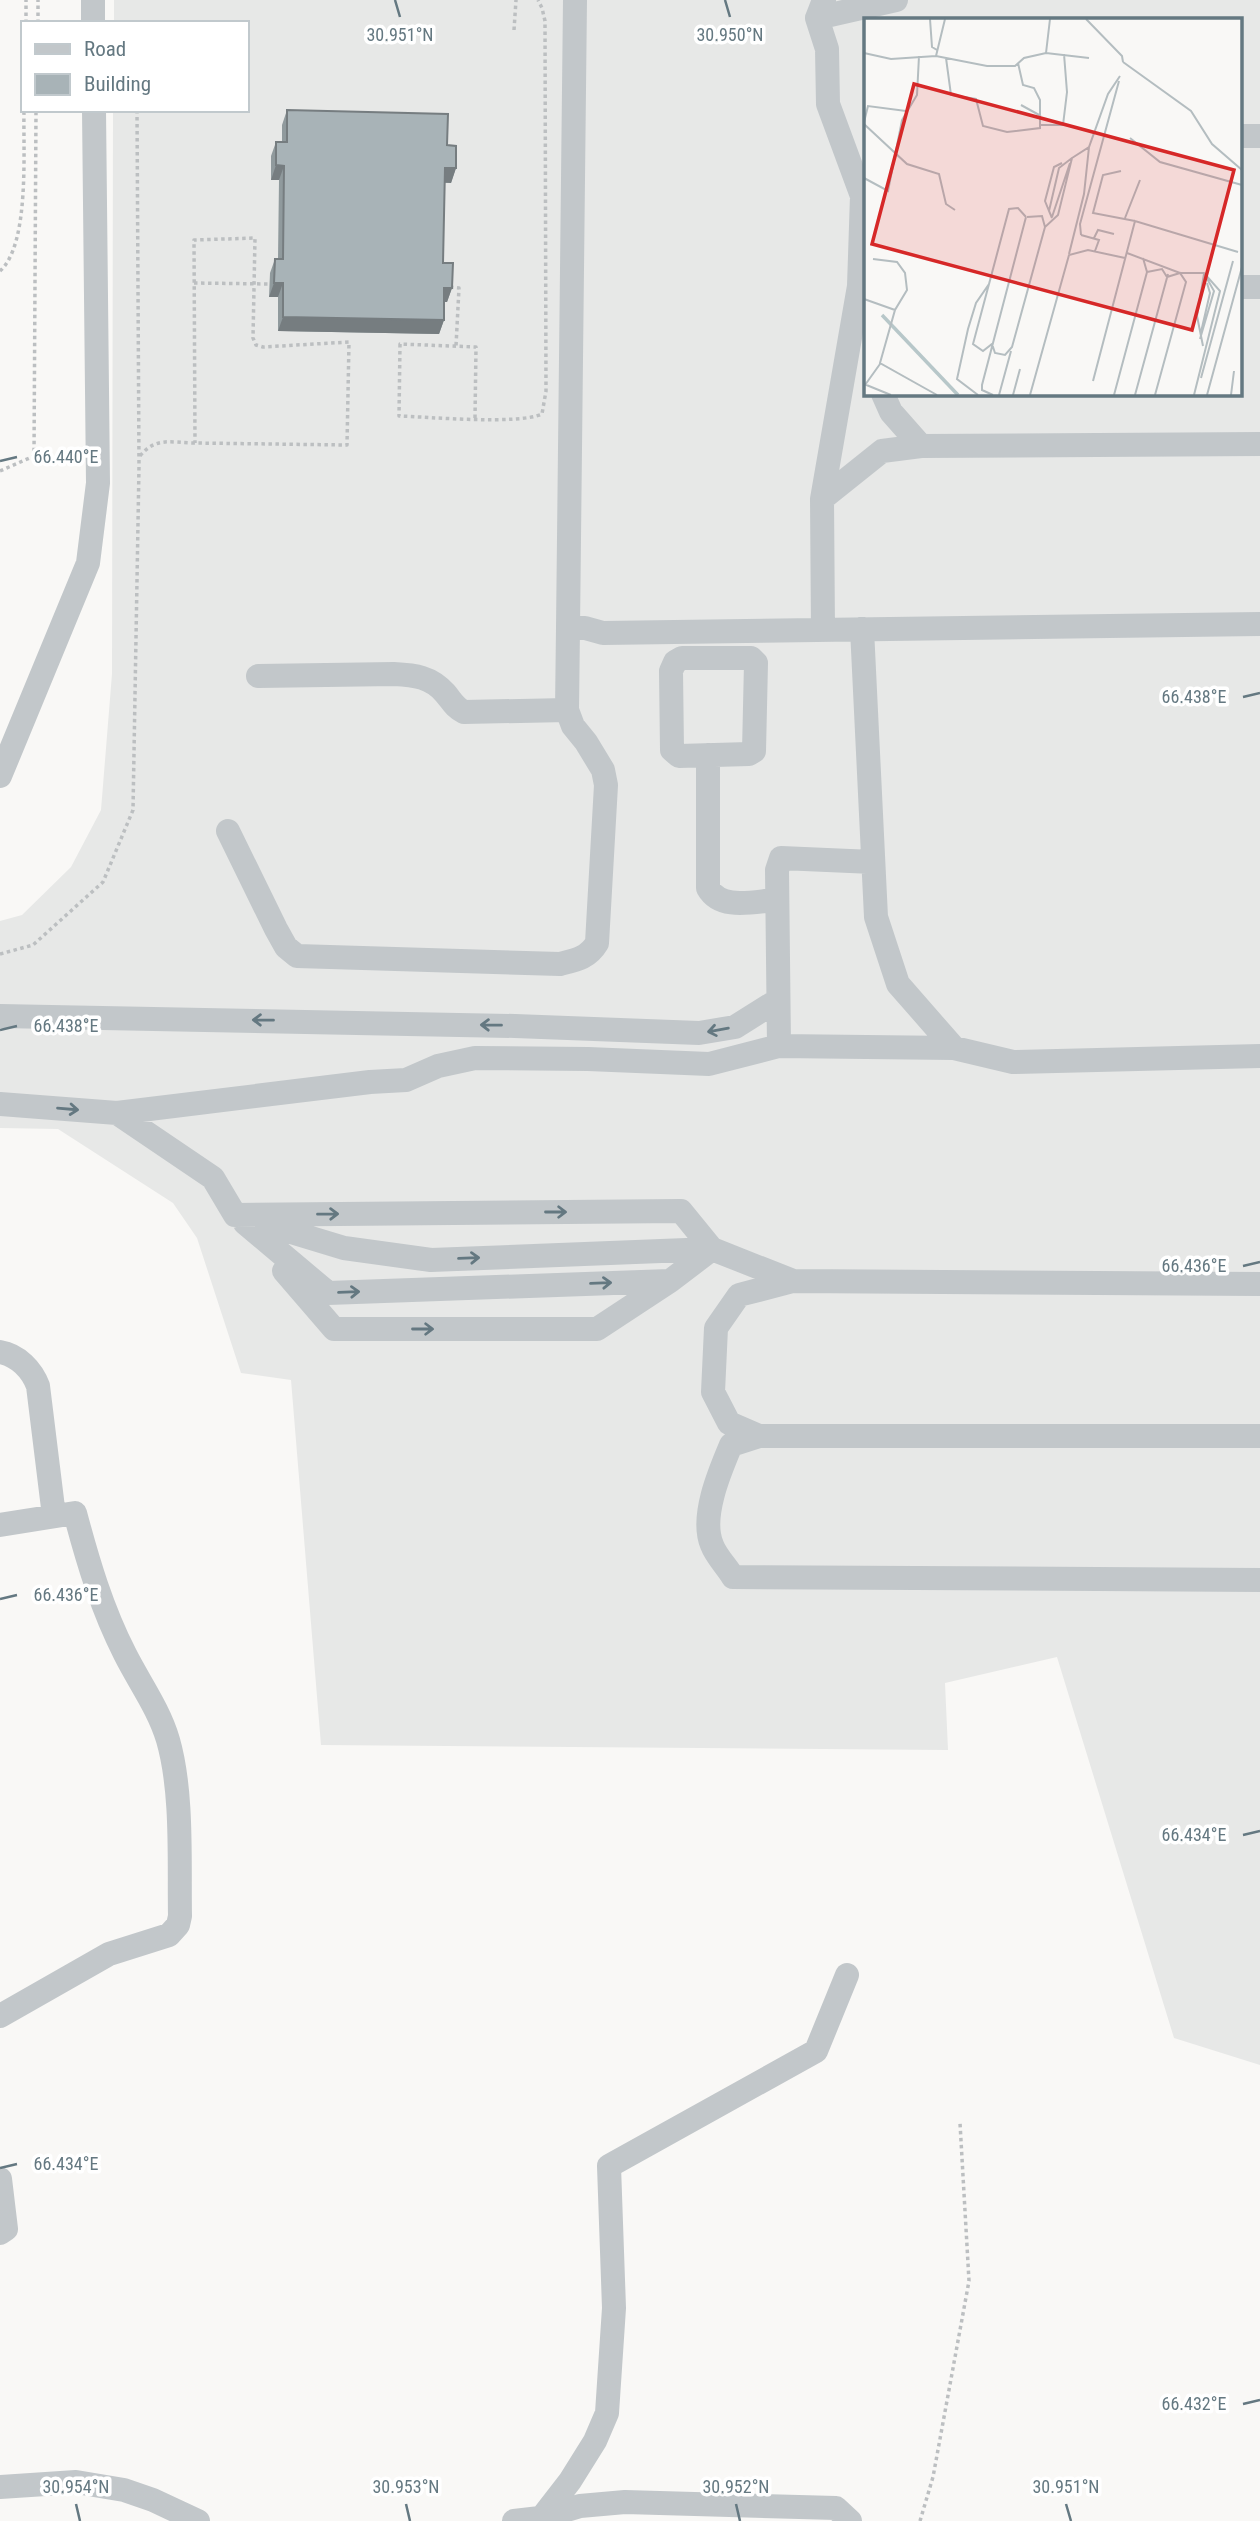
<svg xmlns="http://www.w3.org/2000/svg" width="1260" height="2521" viewBox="0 0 1260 2521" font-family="'Roboto Condensed',sans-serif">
<rect width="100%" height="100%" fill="#f9f8f6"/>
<!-- built -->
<path fill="#e7e8e7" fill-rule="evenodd" d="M114,0H1260V2065L1174,2038L1057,1657L945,1683L948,1750L321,1745L291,1380L241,1373L197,1238L173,1203L58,1129L0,1128V921L22,915L71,867L101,810L112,674L113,110H247V23H114ZM866,19H1241V394H866Z"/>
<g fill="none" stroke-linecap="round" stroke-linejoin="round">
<!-- path -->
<path stroke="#bcbfc1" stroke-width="3.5" stroke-dasharray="3.5 3.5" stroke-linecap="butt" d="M26,23V0
M38,23V0
M514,30L516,0
M0,271C30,244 23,150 24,110
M194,283L269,284
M450,287L459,288L456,346
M475,418L476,347L400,344L399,416C430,417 518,425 542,414L546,391L545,21L542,8L538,0
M140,456C156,436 172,443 195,443L347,445L349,342L263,347L256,345L253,338L255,238L194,240L195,443
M0,471L34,456L36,110
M0,954L33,945L103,882L133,810L139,466L137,110
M920,2521L933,2477L969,2281L960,2123"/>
<!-- minor -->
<path stroke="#c2c7ca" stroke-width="24" d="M93,0V23
M575,0L568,628H585L603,633L1260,624
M817,18L896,0
M1241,136H1260
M1241,287H1260
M883,394L891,412L921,446
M822,499L882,451L921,446L1260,444
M862,629L876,917L898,984L954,1048L1013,1062L1260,1056
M823,630L822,499L859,286L862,196L828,104L827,49L817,18L824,0
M682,658H751L756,663L754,751L749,754L679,756L672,750L671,671L675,662Z
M258,676L394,674C415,675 431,677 445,693C452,701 454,707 464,712L567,710
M708,755V888C721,911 755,901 777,900
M0,776L88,563L98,483L94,110
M228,831L276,929L286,947L297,956L560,964C576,960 588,958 597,943L606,785L603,770L586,742L573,726L567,710L568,628
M0,1016L515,1026L699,1033L735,1027L778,1000
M779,1046L777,870L781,858L873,862
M0,1104L117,1113L213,1178L235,1215L681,1211L712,1249
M117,1113L370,1082L406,1080L438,1066L475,1058L588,1059L709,1064L779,1046L954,1048
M235,1215L344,1248L431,1260L712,1249L793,1281L1260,1284
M245,1223L328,1293L670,1281L712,1249
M284,1271L334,1329H597L670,1281
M0,1352C18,1355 32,1370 38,1386L54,1516
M759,1436L729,1423L713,1392L716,1328L739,1295L793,1281
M1260,1436H759L731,1445C720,1471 700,1517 712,1545C716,1556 727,1567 733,1577L1260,1580
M0,1525L75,1513C88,1562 102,1609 125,1654C139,1682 159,1709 168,1740C183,1792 179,1862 180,1916L178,1925L169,1935L109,1954L0,2016
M0,2179L6,2229L0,2233
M0,2487L76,2482L124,2490L153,2500L198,2521
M514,2521L540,2518L580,2506L625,2502L836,2508L850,2521
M539,2521L570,2481L595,2441L607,2413L614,2308L609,2166L816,2051L847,1975"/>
</g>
<!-- wall -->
<path fill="#909a9d" d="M287,110L447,145L456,168L451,183H445L443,263L452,288L447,302H444V320L439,334L278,331V297H269L270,273L275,259H278L279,180H271V156L276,142H282V125Z"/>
<!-- shaded-wall -->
<path fill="#767d80" d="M276,165L284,166L279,180H271Z
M445,168H456L451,183L440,182Z
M274,283H283L278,297H269Z
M444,288H452L447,302H439Z
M283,317L444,320L439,334L278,331Z"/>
<!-- building -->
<path fill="#a8b3b7" stroke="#767d80" stroke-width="2" d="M287,110L448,114L447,145L456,146V168H445L443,263H453L452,288H444V320L283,317V283H274L275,259H283L284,166L276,165V142H287Z"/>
<!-- one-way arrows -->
<defs><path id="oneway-shaft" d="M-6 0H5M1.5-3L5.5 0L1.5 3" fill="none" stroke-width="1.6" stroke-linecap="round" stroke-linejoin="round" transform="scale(1.75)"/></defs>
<g stroke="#647881">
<use href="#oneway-shaft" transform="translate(263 1020) rotate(-179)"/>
<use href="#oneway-shaft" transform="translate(491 1025) rotate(-179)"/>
<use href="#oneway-shaft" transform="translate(718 1030) rotate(170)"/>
<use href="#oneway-shaft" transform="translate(68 1109) rotate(5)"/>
<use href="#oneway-shaft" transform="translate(556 1212)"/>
<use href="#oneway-shaft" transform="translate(328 1214) rotate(-1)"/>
<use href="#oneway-shaft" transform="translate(469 1258) rotate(-2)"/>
<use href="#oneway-shaft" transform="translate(601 1283) rotate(-2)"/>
<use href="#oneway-shaft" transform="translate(349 1292) rotate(-2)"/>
<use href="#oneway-shaft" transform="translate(423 1329)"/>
</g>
<!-- ticks -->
<path fill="none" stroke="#647881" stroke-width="2.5" d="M395,0L400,17M725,0L730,17M0,461L17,457M1243,697L1260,693M0,1030L17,1026M1243,1266L1260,1262M0,1599L17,1595M1243,1835L1260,1831M0,2168L17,2164M1243,2404L1260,2400M76,2504L80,2521M406,2504L410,2521M736,2504L740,2521M1066,2504L1071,2521"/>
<!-- overview -->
<g transform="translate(864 18)">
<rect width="378" height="378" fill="#f9f8f6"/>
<path fill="none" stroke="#b7c7c9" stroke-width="3.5" d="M18,297L94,377"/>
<path fill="none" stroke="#b4bdc0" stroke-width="2" d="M66,1L68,29L73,32M222,1L258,38L259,44M0,35L27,41L72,38L123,48H151L160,40L182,35L225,40M182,35L186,1M72,38L81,1M82,40L87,77L112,81L119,108L143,114L176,110V82L170,70L159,67L154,45M259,44L327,93L348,126L378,152M157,87L177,98M0,104L4,88L42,93M0,106L43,146L75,156L82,186L91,192M176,107H199L203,74L200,36M266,120L296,144L378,167M257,153L239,157L229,195L271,203M0,160L24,173L38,102L53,77L55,38M185,193L181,183L190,149L198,145M163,199L178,198L181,209M188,199L206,145M188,200L185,193L195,150L208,140M261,200L276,162M217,217L216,206L255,63M217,217L235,222L231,233M230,220L234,212L250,216M263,235L316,255H340L356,273L330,377M205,236L220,176L225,129M9,241L33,244L41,255L43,272L31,292L16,345L73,377M283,254L298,251L303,259L316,255L322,264L291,377M125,266L109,326L119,333L128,326L131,335L141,337L148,329L181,209L194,197L208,140L225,129L244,76L256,58M0,281L31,292M337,314L346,275L343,265M336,321L350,273L341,257M339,328L333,298L340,256M337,360L369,243M229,363L271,203L374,234M0,366L27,377M1,367L16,346M114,377L93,361L104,311L112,285L125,266L145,191L154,190L162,199M129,377L118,372V367L162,199M135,377L147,333M149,377L156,351M166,377L205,237L224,232L261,240M250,377L283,254L279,240M271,377L304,256M343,377L378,249M367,377L370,353"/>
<path fill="#d62828" fill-opacity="0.15" stroke="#d62828" stroke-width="3.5" d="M50,66L370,152L328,312L8,226Z"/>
<rect width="378" height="378" fill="none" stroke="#647881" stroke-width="3.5"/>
</g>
<g font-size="18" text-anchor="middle" fill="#647881" stroke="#fff" stroke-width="7" stroke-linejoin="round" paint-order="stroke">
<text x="400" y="41">30.951°N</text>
<text x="730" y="41">30.950°N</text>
<text x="66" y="463">66.440°E</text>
<text x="1194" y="703">66.438°E</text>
<text x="66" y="1032">66.438°E</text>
<text x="1194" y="1272">66.436°E</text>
<text x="66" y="1601">66.436°E</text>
<text x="1194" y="1841">66.434°E</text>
<text x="66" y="2170">66.434°E</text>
<text x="1194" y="2410">66.432°E</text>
<text x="76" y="2493">30.954°N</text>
<text x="406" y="2493">30.953°N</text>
<text x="736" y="2493">30.952°N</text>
<text x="1066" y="2493">30.951°N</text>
</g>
<!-- legend -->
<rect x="21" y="21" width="228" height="91" fill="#ffffff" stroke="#c1c9cd" stroke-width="2"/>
<rect x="35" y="44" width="35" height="10" fill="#c2c7ca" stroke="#c1c9cd" stroke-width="2"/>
<text x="84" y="56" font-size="21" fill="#647881">Road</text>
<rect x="35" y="74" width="35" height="21" fill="#a8b3b7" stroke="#c1c9cd" stroke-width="2"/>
<text x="84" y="91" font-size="21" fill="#647881">Building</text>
</svg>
